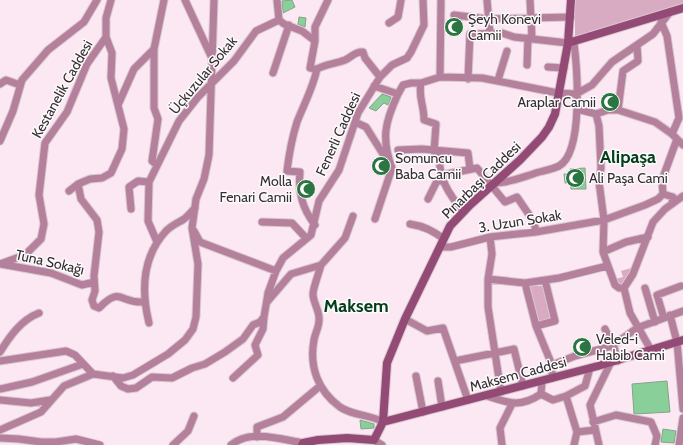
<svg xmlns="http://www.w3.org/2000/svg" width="683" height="445" viewBox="0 0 683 445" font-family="Cabin,sans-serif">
<rect width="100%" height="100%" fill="#fbe8f2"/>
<!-- green -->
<path fill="#d9abc3" d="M575,0H683V4L575,38Z
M638,266L627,285C621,285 618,285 615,279L623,277L621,271Z
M528,286H544L552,320L537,323Z"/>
<!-- building -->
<path fill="#89cf9a" stroke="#88a18d" d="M292,0L295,7L283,13L282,1Z
M299,17L306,18L305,27L298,24Z
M460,21L461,29L449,32L447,25Z
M382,94L391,97L388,105L384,103L376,111L369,108Z
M615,96L614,105L604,106L603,100Z
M383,160L386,167L378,172L374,166Z
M585,168L586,189H571L570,183H565L564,174H570V169Z
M312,183L314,190L306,193L305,185Z
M586,341L587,347L577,350L575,343Z
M667,381L670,412L634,414L632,384Z
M360,420L374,424V428L361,429Z
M663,429L676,431L674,443L661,442Z"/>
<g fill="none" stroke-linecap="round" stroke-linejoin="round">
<!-- street casing -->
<g stroke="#d8c6cf" stroke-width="9">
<path id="street" d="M185,0L211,56
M277,0L279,20L284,24L302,31L315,41L310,68L317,69
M487,0L490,34
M530,0L532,38
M454,15L488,19L571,17
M661,22L667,36L679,118L672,134
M389,23L398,17L401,0
M106,37L112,53L111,78L124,129L122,149L111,173L102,178L90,179L78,184L81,199L97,220L99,232L94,276L95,291L92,300L94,306L99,308C121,285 120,304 144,302
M315,41V27L328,0
M154,49V108L158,119L152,161L157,165
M527,65L528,38
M548,67L564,68
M273,73L289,25
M380,77L392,65L407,58L411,52L424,25L423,0
M440,77L441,0
M468,79L470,34L502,33L514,37L568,43
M498,80L507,51
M421,83C418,98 424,104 424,120L436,124L434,152
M0,84L6,80L20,85
M374,86L398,94L403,85L411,83H421L440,77L482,78L558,93L576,94L592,85L612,62L653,34L670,12
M118,105L134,69L154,49L164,0
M577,109L596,114
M618,110L623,71L638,61L637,45
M596,114L599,126L601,168L599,182L604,220L603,252L615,285L619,288H624L630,313L651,350
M596,114L608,110H618L655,122L672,134L683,145
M355,122L366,127L383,154H387
M0,141L13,111L22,80L48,50L84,22L97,0
M398,150L422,149L468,153L470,169
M440,152C437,176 448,194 464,212
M442,175L477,168L505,202L517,197L534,222L536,232
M494,183C508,183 520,178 533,174C541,171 551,170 559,166C584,152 577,67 574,43
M69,191L78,184
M663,194L662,180L677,139
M428,199L437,181H444
M131,209L129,187L138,181L149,182
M375,219L392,168C381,138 385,122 398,94
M262,222L292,223L306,238
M410,224C424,226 433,231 444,239
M315,225C302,208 298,192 300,172L287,171C289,154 292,138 297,122C304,104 313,88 317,69
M194,231L200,242L276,271
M490,237L492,254L488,279V307L501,392
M157,242L148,221L149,182L179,121L198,97L234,61L256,31L279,20
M441,247H451L490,237L536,232L604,220L645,205L658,199L663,194L673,197L672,204
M603,252L626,242L648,237
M0,264L25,255L41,239L44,224L39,195L45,143L67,112L87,64L106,37V18L111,0
M0,264L51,273L82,285L94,282
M321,265C319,273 313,288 313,294C313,303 320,311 319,320C319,328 315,333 314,340C309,367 318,391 340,407C353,416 369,414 383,422
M488,279L525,283L559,278L607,266
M525,283L536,326L552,365V378
M624,288L633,274L653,222L665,209L683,196
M645,288L655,322
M267,302L291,274L321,265L345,238L353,216
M670,315L677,342L683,409
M664,318L657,295L681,286
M405,319L427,331L443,328L468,400
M149,323C141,290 142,257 166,231C172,225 178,223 184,219C188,216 191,212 195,208
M536,326L555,321L545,280
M605,329L615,350L618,361
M0,352C10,336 21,320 39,313
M0,361L66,351L75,355L93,374L123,378L133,375L168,354L185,340L193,329L196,317L198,264L192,228L196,199L204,179L209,155L214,0
M455,361L514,349L523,386
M552,365L575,356L612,346L637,328L683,311
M113,376L121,386L128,389L136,388L152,377L172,378L192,368L205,364L225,352L243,339L253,325L260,322L264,317L268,293L276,271L283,258L311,235L319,201L339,170L358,113L380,77L365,58L363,52C355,51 352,57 345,60C335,64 326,64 317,69
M416,376L423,412
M233,378L258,355L255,345L263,329L264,317
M438,381L442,407
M0,389L32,382L83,364
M541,394L553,400L566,396L585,386L590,368
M487,396C509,403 520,408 541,394L542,381
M566,396L577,432L574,445
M0,400L31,403L50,400
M593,422L616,415L651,422L657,436L655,445
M0,430L41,412L64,386L93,374
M577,432L595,430
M257,437V427L283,417L320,386
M0,438L19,439L41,442H56L76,439L100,445
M374,440L382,445
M173,445L188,431L194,416
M231,445C250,429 280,439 303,443
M502,445L500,428L512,404
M599,445L590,405L611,362
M679,445L683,418"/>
</g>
<!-- secondary casing -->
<g stroke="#d8c6cf" stroke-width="10">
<path id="secondary" d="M568,43L683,8
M383,422L598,366L683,340
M302,445L303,443L318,440L347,438L374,440L383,422L387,363L405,319L450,226L470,205L520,160L542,137L549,127L555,114L568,43L571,0"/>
</g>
<!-- street -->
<use href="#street" stroke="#b4809c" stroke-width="7"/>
<!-- secondary -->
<use href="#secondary" stroke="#934a75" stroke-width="8"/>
</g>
<!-- icons -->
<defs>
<g id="mosque-disc" transform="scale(1)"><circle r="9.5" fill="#2b7542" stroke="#fbfbfb"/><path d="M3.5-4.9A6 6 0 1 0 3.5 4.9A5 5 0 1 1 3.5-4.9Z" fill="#fff"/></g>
</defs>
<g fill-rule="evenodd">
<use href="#mosque-disc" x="454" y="27"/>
<use href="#mosque-disc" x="610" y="102"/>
<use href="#mosque-disc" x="381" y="166"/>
<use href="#mosque-disc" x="575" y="178"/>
<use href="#mosque-disc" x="306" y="189"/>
<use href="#mosque-disc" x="582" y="347"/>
</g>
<g text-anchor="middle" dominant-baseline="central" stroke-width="3" stroke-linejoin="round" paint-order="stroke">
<!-- poi labels -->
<g font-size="14" fill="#372c32" stroke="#fbfbfb" text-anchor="start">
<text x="468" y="19">Şeyh Konevi<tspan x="468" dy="16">Camii</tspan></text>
<text x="596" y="102" text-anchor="end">Araplar Camii</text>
<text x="395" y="158">Somuncu<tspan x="395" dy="16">Baba Camii</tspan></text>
<text x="589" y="178">Ali Paşa Cami</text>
<text x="292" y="181" text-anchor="end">Molla<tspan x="292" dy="16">Fenari Camii</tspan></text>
<text x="596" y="339">Veled-i<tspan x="596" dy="16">Habib Cami</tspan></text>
</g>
<!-- street labels -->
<g font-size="14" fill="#372c32" stroke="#fbfbfb">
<text transform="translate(203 75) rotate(-50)">Üçkuzular Sokak</text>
<text transform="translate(62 89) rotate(-61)">Kestanelik Caddesi</text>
<text transform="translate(338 134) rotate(-66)">Fenerli Caddesi</text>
<text transform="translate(481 180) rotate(-44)">Pınarbaşı Caddesi</text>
<text transform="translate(520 221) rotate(-9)">3. Uzun Sokak</text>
<text transform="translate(50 262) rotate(13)">Tuna Sokağı</text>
<text transform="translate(518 374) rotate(-15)">Maksem Caddesi</text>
</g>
<!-- district labels -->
<g font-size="18" font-weight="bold" fill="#053d1b" stroke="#fbfbfb">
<text x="628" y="157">Alipaşa</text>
<text x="356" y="306">Maksem</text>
</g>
</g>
</svg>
